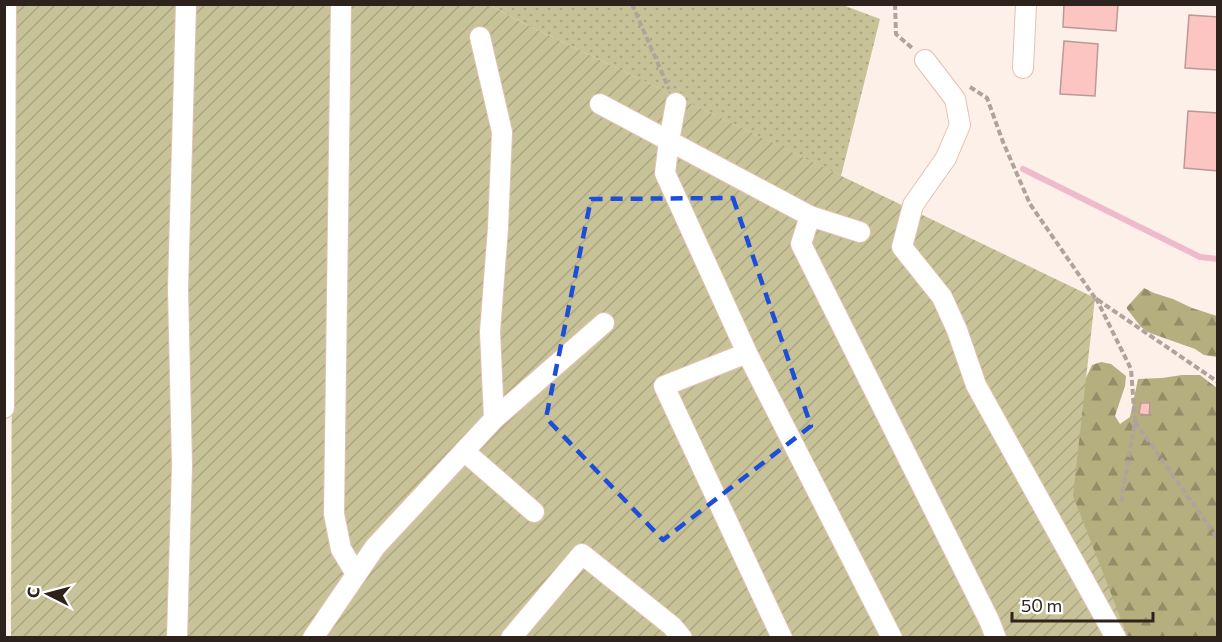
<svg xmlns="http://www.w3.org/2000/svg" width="1222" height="642" viewBox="0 0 1222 642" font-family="Commissioner,sans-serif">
<defs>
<pattern id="grass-dots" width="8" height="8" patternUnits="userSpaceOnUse" patternTransform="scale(1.5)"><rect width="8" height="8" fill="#c8c298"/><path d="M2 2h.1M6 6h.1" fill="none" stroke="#aca682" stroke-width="1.8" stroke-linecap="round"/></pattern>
<pattern id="forest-firs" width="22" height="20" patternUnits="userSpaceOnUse" patternTransform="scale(1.5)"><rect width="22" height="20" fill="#b5ae7f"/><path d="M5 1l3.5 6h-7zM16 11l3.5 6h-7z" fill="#948d67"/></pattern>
<pattern id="garden-furrows" width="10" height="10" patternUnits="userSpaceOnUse" patternTransform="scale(1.5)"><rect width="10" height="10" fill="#c8c298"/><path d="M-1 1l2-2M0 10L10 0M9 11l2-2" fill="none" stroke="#aca682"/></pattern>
</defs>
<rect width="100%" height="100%" fill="#fdf0e9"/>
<!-- grass -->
<path fill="url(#grass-dots)" d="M840,4L880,19L841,176L515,19L490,5Z"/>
<!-- forest -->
<path fill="url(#forest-firs)" d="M1144,288L1154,293L1173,299L1192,308L1217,316V357L1204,355L1195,349L1150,333L1141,327L1127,309V307Z
M1101,362L1111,364L1126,376L1125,386L1115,416L1120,424L1130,417L1138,379L1162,378L1182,375H1200L1217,388V637H1092L1059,436L1092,365Z"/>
<!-- garden -->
<path fill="url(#garden-furrows)" d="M13,5H490L515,19L1095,298L1073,496L1128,637L11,638Z"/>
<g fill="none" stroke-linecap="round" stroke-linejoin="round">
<!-- stream -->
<path stroke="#efbacc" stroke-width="6" d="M1023,169L1200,257L1218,259"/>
</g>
<!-- building -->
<path fill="#fdc5c2" stroke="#bc9997" stroke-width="1.5" d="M1064,4H1118L1116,31L1063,27Z
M1189,15L1218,17V70L1185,68Z
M1064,41L1098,44L1095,96L1060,94Z
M1188,111L1218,113V171L1184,168Z
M1141,403H1150L1149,415L1139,414Z"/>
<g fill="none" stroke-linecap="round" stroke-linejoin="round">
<!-- minor casing -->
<g stroke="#e1c2b2" stroke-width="22">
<path id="minor" d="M341,4L334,514L341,549L356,574
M480,37L502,132L498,228L490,332L494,419
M925,60L955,99L960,125L946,158L913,205L902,247L942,297L957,330L976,385L1116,638
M1023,68L1026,4
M676,103L669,141L665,173L747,353
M600,104L810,216L860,232
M810,216L801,244L989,620L996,638
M4,408L6,4
M464,451L534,512
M177,638L182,466L178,288L186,4
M313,638L375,547L494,419L604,323
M511,638L582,554L672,626L682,638
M782,638L664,386L747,353L892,638"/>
</g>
<!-- path -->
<path stroke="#b0a39c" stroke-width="4" stroke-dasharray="6 3" stroke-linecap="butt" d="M632,4L669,89
M895,4L896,34L912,48
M970,87L987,98L1003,142L1030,204L1095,298L1218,382
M1096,298L1131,369L1135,422L1121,502
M1135,422L1218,539"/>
<!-- minor -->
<use href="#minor" stroke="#fff" stroke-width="20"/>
</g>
<!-- marked area -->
<path fill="none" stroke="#1d4ed8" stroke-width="4.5" stroke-dasharray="12 8" stroke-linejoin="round" d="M733,198L811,426L663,540L546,418L591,199Z"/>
<!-- border -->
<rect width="1222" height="642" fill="none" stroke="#2e221c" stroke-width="12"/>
<!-- north arrow -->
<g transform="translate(48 594) rotate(276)" stroke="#ffffff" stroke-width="4.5" paint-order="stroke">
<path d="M0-4.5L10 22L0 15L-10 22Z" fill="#2e221c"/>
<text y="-9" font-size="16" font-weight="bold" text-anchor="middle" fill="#2e221c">С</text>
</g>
<!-- scale -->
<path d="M1012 612v9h141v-9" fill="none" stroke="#2e221c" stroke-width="3"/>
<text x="1021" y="612" font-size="18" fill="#2e221c" stroke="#ffffff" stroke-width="4.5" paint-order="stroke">50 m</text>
</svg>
